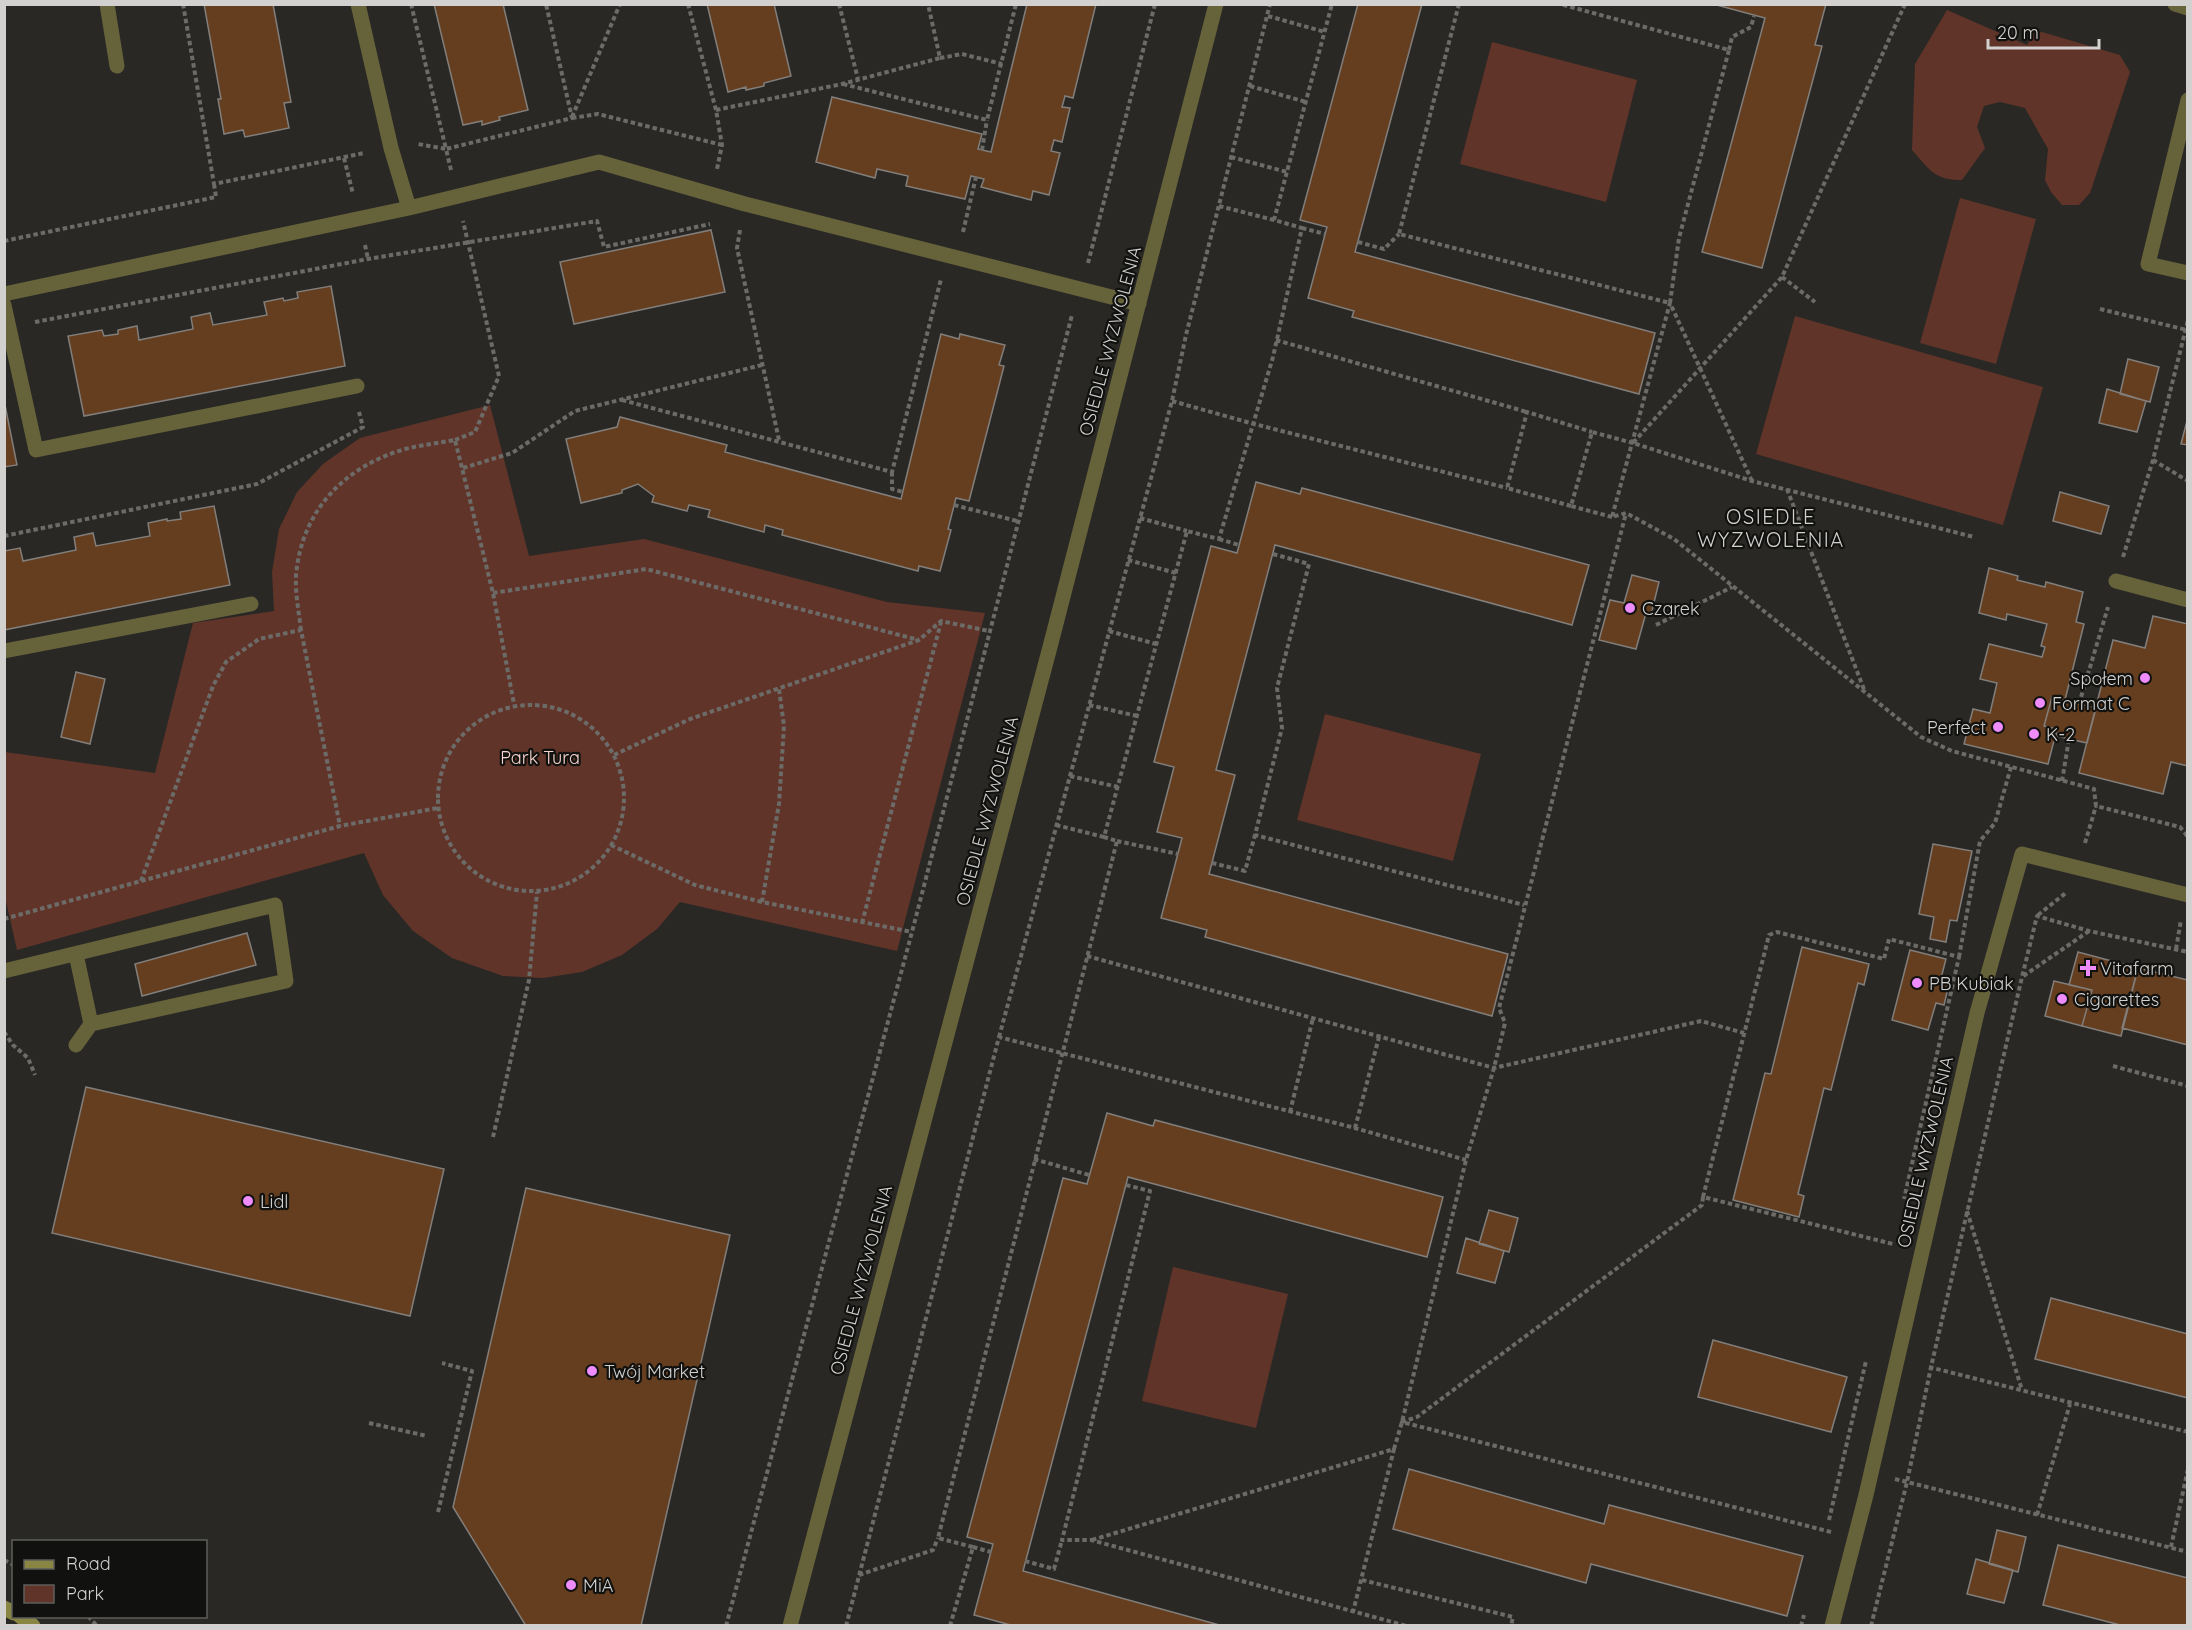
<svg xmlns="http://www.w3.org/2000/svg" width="2192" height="1630" viewBox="0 0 2192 1630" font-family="Quicksand,sans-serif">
<rect width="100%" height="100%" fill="#292825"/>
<!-- green -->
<path fill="#613429" d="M1947,10L2027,45L2034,33L2042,32L2120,55L2130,72L2090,193L2079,205H2062L2051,192L2045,180L2048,149L2025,108L2000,102L1984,106L1977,127L1985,148L1962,180C1934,180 1930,170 1912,150L1915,64Z
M1492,42L1637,80L1606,202L1460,164Z
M1960,198L2036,219L1996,364L1920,343Z
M1795,316L2043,387L2003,525L1756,454Z
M490,405L529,556L644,539L887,602L985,613L897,951L680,902L657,929L622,955L582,972L543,978L503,976L452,958L413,931L383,895L364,853L17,950L5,897V752L155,773L193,623L274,611L272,572L279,529L297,492L323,464L360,438Z
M1325,714L1481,754L1453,861L1297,820Z
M1173,1267L1288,1294L1256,1428L1142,1401Z"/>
<!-- building -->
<path fill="#653e1f" stroke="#817e7b" stroke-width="1.5" d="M204,4H273L291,102L284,103L289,128L245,137L243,130L224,134L218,99H221Z
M434,4H503L528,110L499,117L500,120L482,125V121L463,125Z
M707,4H774L791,76L764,83V86L746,90V87L728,92Z
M1027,4H1096L1073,98L1065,96L1062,107L1070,108L1062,142L1054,140L1051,151L1060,153L1049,195L1033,191L1031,200L981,187L984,179L971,176L965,199L906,186L908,176L877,169L875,178L816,162L832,97L982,134L978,149L991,152Z
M1358,4H1422L1355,252L1655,333L1639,394L1352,317L1354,311L1308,298L1327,227L1300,220Z
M1713,4H1826L1815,45L1822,46L1762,268L1702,252L1765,18Z
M711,230L725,292L574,324L560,262Z
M331,286L345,366L84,416L68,336L102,330L104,336L118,334V330L137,326L139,340L193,329L191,317L210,313L213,325L267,315L264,302L283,298L284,301L298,298L297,292Z
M941,334L959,339L960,334L1005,345L999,365L1004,366L969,501L956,498L948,529L951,530L940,571L919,566L918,571L782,535L783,530L765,525L764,532L708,517L710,510L689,505L687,511L652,502L654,496L638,484L622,490V493L581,503L566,439L617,427L620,417L727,445L725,452L901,499Z
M2128,359L2159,367L2150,402L2120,394Z
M2107,389L2146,401L2137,432L2099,423Z
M4,400L17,465L4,467Z
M2188,417V445L2181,444Z
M1256,482L1300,494L1302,488L1589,565L1572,625L1275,545L1216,770L1235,775L1209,874L1508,954L1492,1016L1205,937L1207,930L1161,918L1182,838L1157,832L1174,767L1154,762L1211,546L1237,553Z
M2060,492L2109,506L2101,534L2053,521Z
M214,506L230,585L4,630V551L20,548L23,561L76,550L74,537L93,533L96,546L150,536L148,523L167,519V521L181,519L180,512Z
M1989,568L2018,576L2017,580L2045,587L2046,582L2083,592L2076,622L2084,624L2065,700L2052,697L2044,726L2057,729L2048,764L1964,744L1973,709L1990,713L1997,683L1980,679L1989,644L2042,657L2045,647L2041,646L2047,624L2007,614L2006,620L1979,613Z
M1632,575L1659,582L1651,615L1646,613L1636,649L1599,640L1610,600L1624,603Z
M2153,616L2188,624V766L2171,762L2163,794L2079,773L2113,640L2145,648Z
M76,672L105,679L90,744L61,737Z
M2052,697L2096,708L2087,743L2056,736L2057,729L2044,726Z
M1933,844L1972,851L1957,921L1950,920L1946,942L1930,939L1934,917L1919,914Z
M247,933L256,965L142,996L135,964Z
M1802,947L1869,964L1864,985L1858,983L1831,1090L1824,1088L1798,1194L1804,1196L1799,1217L1733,1200L1765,1073L1771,1074Z
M1910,950L1946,959L1940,982L1949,984L1944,1005L1936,1003L1928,1030L1892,1020Z
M2078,952L2138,968L2121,1036L2082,1026L2092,990L2069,985Z
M2138,968L2188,980V1045L2122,1028Z
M2054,981L2092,990L2082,1026L2045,1016Z
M86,1087L444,1169L410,1316L52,1233Z
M1107,1113L1153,1126L1155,1120L1443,1197L1427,1257L1128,1177L1023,1571L1223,1626H1014L974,1615L993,1544L967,1537L1063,1178L1087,1184Z
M526,1188L730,1235L641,1626H526L453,1507Z
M1489,1210L1518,1218L1509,1252L1479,1244Z
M1466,1238L1504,1251L1495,1283L1457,1273Z
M2051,1298L2188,1334V1398L2035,1359Z
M1713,1340L1847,1377L1831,1432L1698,1397Z
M1409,1469L1604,1524L1609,1505L1803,1556L1787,1616L1591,1564L1586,1583L1393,1529Z
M1997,1530L2026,1537L2018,1572L1989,1564Z
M2058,1545L2188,1578V1626H2124L2043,1605Z
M1976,1559L2013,1570L2004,1603L1967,1594Z"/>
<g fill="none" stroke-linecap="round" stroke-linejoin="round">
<!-- path -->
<path stroke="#6c6b68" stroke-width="4" stroke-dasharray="4.5 3" stroke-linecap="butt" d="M183,4L214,184L364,153
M411,4L446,149L418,144
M688,4L716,110L722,145L717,169
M839,4L858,79
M1459,4L1399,234L1670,303L1679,238L1729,50L1560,4
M1905,4L1782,277L1633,443L1752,481L1974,537
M1268,16L1325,32
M1729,50L1732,37L1751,27L1754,16
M940,58L962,54L1002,64
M843,84L987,120L1016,4
M1250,86L1306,102
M716,110L842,84L940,58L928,4
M572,117L620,4
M572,118L598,114L722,145
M982,150L987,120
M1231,157L1287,172
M344,158L353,194
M451,170L446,149L572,118L546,4
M1219,206L1274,220
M1302,228L1325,234
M740,230L737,248L779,440
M963,232L976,177
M4,241L216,197L214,184
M1358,242L1384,249L1399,234
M365,245L368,259
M1088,263L1155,4
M1782,277L1815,302
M2100,309L2187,330
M35,322L368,259L597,221L604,247L710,224
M1276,340L1527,412
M622,400L892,472L941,279
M1172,401L1254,424L1507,488
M455,440L475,432L499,376L463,221
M2153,460L2188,481
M463,468L512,453L575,411L762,365
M892,472V489L903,492
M1752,481L1670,303L1612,517L1626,513L1674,539L1921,737L1952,751L2094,789L2096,806L2180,827L2188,837
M1787,489L1865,692
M954,505L1017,521
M1571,506L1507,488L1527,412L1592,432
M1612,517L1571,506L1592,432L1633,443
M1140,518L1187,531
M4,536L257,484L363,427L359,412
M1219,539L1239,545
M1273,554L1309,564L1277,688L1282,728L1255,835L1524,905
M2123,557L2153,460L2188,320
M1128,560L1176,573
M493,593L646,569L919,640
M1656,625L1732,587
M301,630C299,613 295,593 296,575C302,510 344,467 405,449C421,445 438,443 455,440L493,593L514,704
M1109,631L1156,644
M2079,704L2108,607
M1089,705L1137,716
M438 798a93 93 0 1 1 186 0a93 93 0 1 1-186 0Z
M614,755L690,719L919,640L941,621L989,631
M1070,776L1118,787
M2062,781L2069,739
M1056,825L1104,837
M1117,841L1178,854
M2085,843L2096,806
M611,845L695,885L762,902L912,932
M1212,863L1245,871L1255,835
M141,881L213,686L226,662L259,639L301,630L340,826
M762,902L779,804L784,726L779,689
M2038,915L2067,892
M4,919L340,826L438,808
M862,923L941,622
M2089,931L2022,977L2037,916L2089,931L2188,952
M2176,949L2181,920
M1087,956L1494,1068L1701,1021L1744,1033
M1959,957L1980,841L1995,823L2011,767
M4,1032L13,1045L28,1058L35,1075
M999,1037L1172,401L1186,335L1270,4
M2113,1066L2188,1086
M1290,1112L1313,1018
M1355,1128L1379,1037
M493,1137L529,980L537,892
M1034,1159L1089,1175
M1126,1185L1150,1191L1062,1540H1091L1407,1626
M1703,1197L1769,935L1777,932L1884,959L1889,939L1959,957L1904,1199
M1967,1211L2022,1390
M1929,1367L2188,1432
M369,1423L427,1436
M1394,1449L1402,1422L1466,1160L1494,1068L1505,1023L1499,1008L1626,513
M1895,1479L2188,1552
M438,1512L472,1371L442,1363
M2037,1515L2070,1404
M1829,1520L1866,1361
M1831,1532L1402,1422L1417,1417L1702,1205L1703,1197L1893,1244L1894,1242
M1092,1540L1394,1449L1353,1612
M973,1547L991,1552
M2171,1547L2188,1469
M4,1560L14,1565
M1025,1561L1054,1569L1062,1540
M859,1575L933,1550L938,1538
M1362,1580L1513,1617L1511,1626
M88,1616L97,1626
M726,1626L912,932L1072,315
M846,1626L999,1037L1355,1128L1466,1160
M950,1626L973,1547L938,1538L1117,841L1104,837L1187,531L1219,539L1273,357L1302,228L1274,220L1332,4
M1801,1626L1804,1615
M1871,1626L1907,1482L1931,1367L2022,977"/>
<!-- lane -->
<path stroke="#66633b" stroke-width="15" d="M107,4L117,66
M4,305L36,450L357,386
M2116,581L2188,600
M4,651L251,604
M4,971L275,905L286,981L91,1024L76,954
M76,1045L91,1024"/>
<!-- street -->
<path stroke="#66633b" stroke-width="15" d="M358,4L391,148L409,208L599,162L745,204L1139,304
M2175,4L2188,8
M2188,100L2148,264L2188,273
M4,294L409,208
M790,1626L1050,647L1216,4
M1832,1626L1866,1495L1977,1013L2022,854L2188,895"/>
<!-- secondary -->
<path stroke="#898542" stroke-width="15" d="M4,1608L14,1613
M20,1616L33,1626"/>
</g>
<!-- markers -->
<g fill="#ed8cfa" stroke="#11110f" stroke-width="2">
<circle cx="1630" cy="608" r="6"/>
<circle cx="2145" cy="678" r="6"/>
<circle cx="2040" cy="703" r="6"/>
<circle cx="1998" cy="727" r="6"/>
<circle cx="2034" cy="734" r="6"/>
<path d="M2085 959h6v6h6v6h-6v6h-6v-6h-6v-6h6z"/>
<circle cx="1917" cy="983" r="6"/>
<circle cx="2062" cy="999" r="6"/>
<circle cx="248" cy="1201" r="6"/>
<circle cx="592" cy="1371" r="6"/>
<circle cx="571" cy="1585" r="6"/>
</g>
<g text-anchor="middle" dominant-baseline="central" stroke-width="4.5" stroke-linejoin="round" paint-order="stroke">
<!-- street labels -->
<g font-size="18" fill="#d2d1cf" stroke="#11110f">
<text transform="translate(1110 341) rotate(-75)">OSIEDLE WYZWOLENIA</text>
<text transform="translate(987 811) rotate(-75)">OSIEDLE WYZWOLENIA</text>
<text transform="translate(1925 1152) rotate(-77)">OSIEDLE WYZWOLENIA</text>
<text transform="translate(861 1280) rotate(-75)">OSIEDLE WYZWOLENIA</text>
</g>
<!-- poi labels -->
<g font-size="18" fill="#d2d1cf" stroke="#11110f" text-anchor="start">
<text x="1642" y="608">Czarek</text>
<text x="2133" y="678" text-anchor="end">Społem</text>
<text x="2052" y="703">Format C</text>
<text x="1986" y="727" text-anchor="end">Perfect</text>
<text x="2046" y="734">K-2</text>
<text x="2100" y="968">Vitafarm</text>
<text x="1929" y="983">PB Kubiak</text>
<text x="2074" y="999">Cigarettes</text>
<text x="260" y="1201">Lidl</text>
<text x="604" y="1371">Twój Market</text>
<text x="583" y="1585">MiA</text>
</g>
<!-- park labels -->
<g font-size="18" fill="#f8d5cd" stroke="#11110f">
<text x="540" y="757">Park Tura</text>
</g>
<!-- neighbourhood labels -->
<g font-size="20" letter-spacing="1.5" fill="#d2d1cf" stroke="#11110f">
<text x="1771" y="516">OSIEDLE<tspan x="1771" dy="23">WYZWOLENIA</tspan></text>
</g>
</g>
<!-- border -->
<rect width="2192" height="1630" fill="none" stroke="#d2d1cf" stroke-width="12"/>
<!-- legend -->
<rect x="12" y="1540" width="195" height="78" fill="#11110f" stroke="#5e5e5c" stroke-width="1.5"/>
<rect x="24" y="1560" width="30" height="9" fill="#898542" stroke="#5e5e5c" stroke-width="1.5"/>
<text x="66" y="1570" font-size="18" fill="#d2d1cf">Road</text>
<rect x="24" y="1585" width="30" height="18" fill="#613429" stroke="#5e5e5c" stroke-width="1.5"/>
<text x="66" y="1600" font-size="18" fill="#d2d1cf">Park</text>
<!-- scale -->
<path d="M1988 39v9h111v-9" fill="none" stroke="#d2d1cf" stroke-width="3"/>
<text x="1997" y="39" font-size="18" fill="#d2d1cf" stroke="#11110f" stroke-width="4.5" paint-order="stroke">20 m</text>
</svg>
